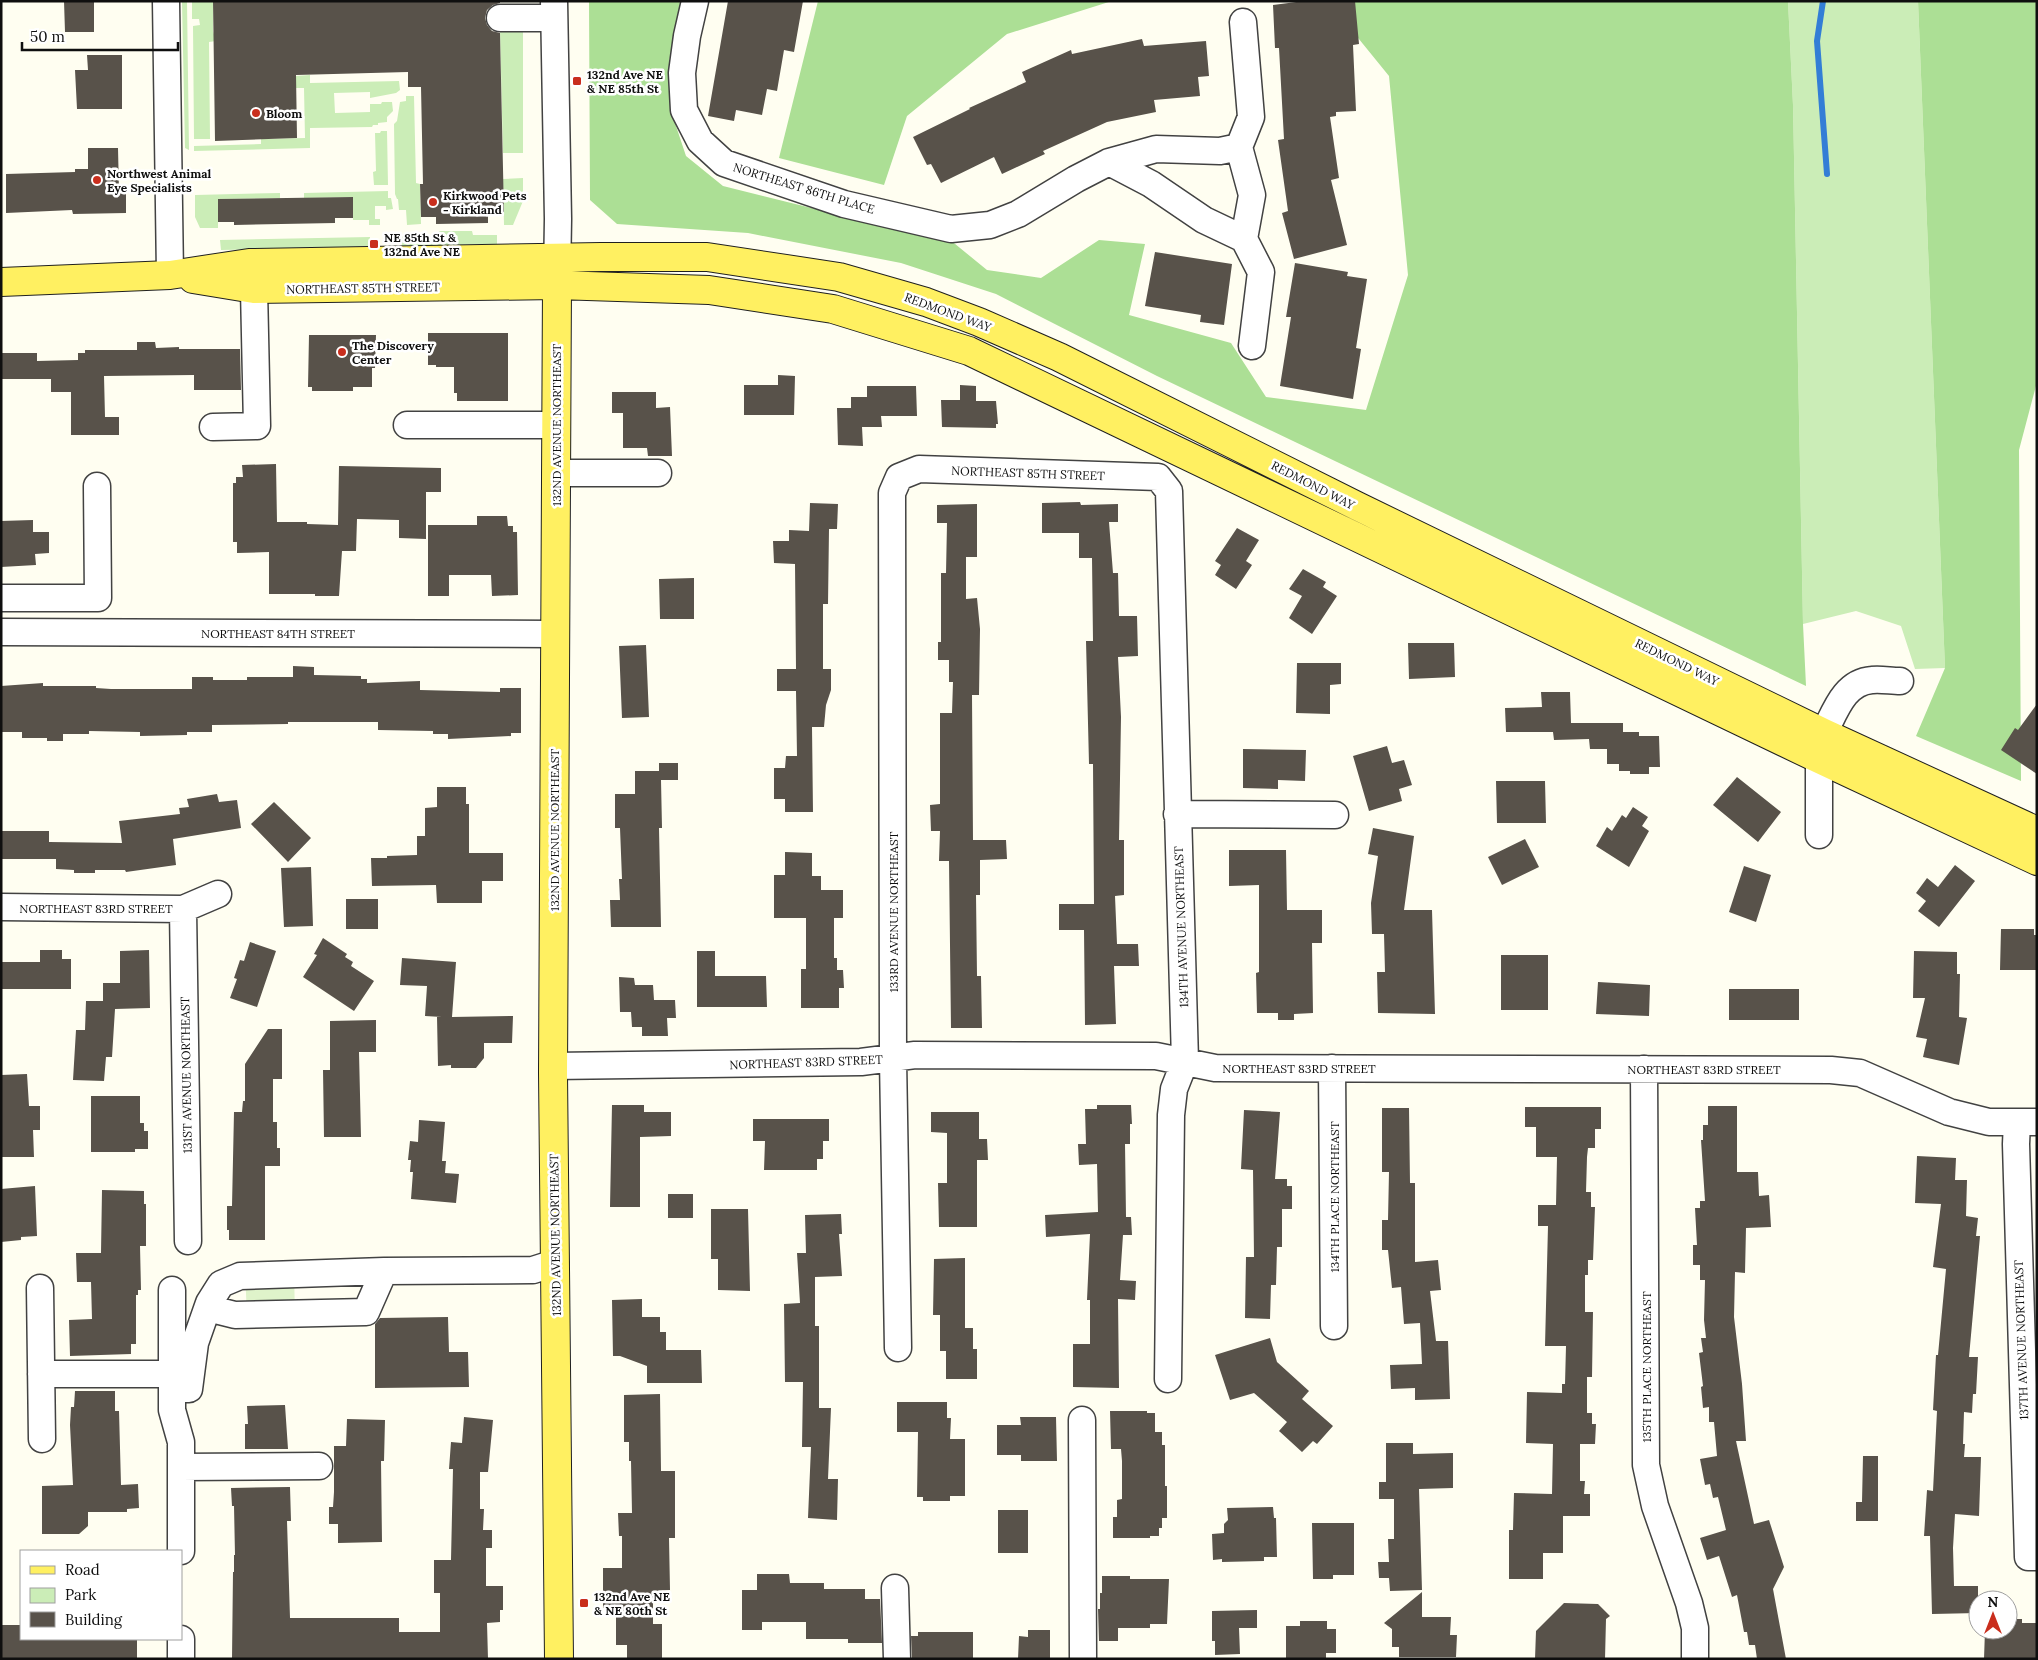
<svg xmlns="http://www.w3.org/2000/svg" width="2038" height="1660" viewBox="0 0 2038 1660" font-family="Lora,serif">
<rect width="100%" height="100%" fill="#fffef1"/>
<!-- green -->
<path fill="#cbedb7" d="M187,1L189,150L185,148L182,2Z
M192,1H213V31L216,41L209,42L210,139H194L193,26L200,25L199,19H192Z
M1788,1H1918L1945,668L1915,669L1901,626L1856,611L1803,624L1793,105Z
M500,30H523V153H503Z
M310,75V83L399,81L400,90L396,93L370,98V92L334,93L335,113L370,112V104H381L382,102H392L393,111L387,117V122L378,123V125H373L372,127L310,128V148L194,151V146L261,144V139L305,138L304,88H296V76Z
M406,96H414L416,183L420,184L421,224L407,225L406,210H399L398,199H397L395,194L394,124L397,121L400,102L406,101Z
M381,131H387L388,185H374L373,172L376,171L375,133H380Z
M523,178V201L513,225H504L503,179Z
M388,191V198H391L393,209L386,210V206H375V219H380V225H369V220H353V197L304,198V193Z
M280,193V198L218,199V228H200L195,217V195Z
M439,231H472L473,235H497V244L402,246L401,236H439Z
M370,237V247L221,250L220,240Z"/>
<!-- forest -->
<path fill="#acdf95" d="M589,1H682L676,23L669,63L673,117L686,156L723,186L888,227L949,239L987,270L1041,278L1099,240L1145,244L1129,315L1231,343L1266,397L1366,410L1408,275L1389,76L1328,1H1788L1793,105L1803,624L1806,686L1157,376L996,294L901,263L748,233L617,224L590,200Z
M818,1H1112L1007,34L907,116L884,185L779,158Z
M1918,1H2037V382L2019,450L2021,781L1916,736L1945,668Z"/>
<!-- pitch -->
<path fill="#dff3ca" d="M245,1269H294L295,1318H247Z"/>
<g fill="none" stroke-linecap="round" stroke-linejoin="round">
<!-- stream -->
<path stroke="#337ed6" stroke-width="6" d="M1823,1L1817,41L1827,174"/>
</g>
<!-- building -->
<path fill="#58524a" d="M64,1H94V32H65Z
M213,1H500V3L493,5L487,10L485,18L487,25L492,31L500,33L504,214H488V223L436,224V217H421L420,184H423L421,87H408V72L296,75L297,138L215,141Z
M728,1H803L794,52L784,50L777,91L767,89L762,115L736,110L734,121L708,116Z
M1304,1H1355L1359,44L1353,45L1356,111L1336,112V116L1330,117L1339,178L1331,180L1347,245L1294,259L1282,213L1288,211L1278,140L1284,139L1279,48H1275L1273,5Z
M1142,39L1144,46L1206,41L1209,76L1198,77L1200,96L1154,100L1156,112L1107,122L1043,151L1045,154L1002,174L994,157L941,183L931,164L927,165L913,137L970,109L969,108L1026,82L1022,72L1071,50L1072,54Z
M87,55H122V109H77L75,70H88Z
M88,148H118L119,192L126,191V213L73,214L72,210L6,213V174L75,172V169H88Z
M353,197V218H335V223L234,225V222H218V199Z
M1155,252L1232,264L1224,325L1200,322L1201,315L1145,306Z
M1295,263L1348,272L1347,276L1367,279L1356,348L1361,349L1353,399L1280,386L1291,317H1286Z
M428,333H508V401H457V393H454V367H436V365H428Z
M309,335H376L375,368H372V387H353V391H312V387H308Z
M137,342H155L156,348L179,347V349H240L241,390H194V375L104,376L105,417H119V435H71V392H51V379H1V353H37V361L78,360V353H85V350H137Z
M778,375L795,376L794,415H744V385H778Z
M960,385L976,386V401H996L998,424H996V428L942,427L941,400H960Z
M867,386H916L917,416H881L882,427H862L863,446L838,445L837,408H851V397H867Z
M612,392H656V408L670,407L672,456H648L647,448H623V413H612Z
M276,464L277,522H307V524L338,525L339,466L441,468V492H426V539L399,538V520L357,519L356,551H342L339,596H315V594H269V552L237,553V542H233V483H236V477H243L242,465Z
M1080,502L1081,505L1118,504V522H1109L1113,573H1118L1119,616H1137L1138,656L1118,657L1121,717L1119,840H1124V895L1115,896L1117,944H1138L1139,966H1114L1116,1024L1085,1025L1084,930H1059V904H1094L1093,764H1089L1086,641H1093L1092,558H1079V533H1042V503Z
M810,503L838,504L837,529H829L828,604H823V669H831V690L826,705L824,727H812L813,812H785V799H774V768H785L786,756H797L796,691H777V669H796L795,564L774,563L773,541H789V530L809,531Z
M977,504V557H966V599L977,598L980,629L979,695H972L973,840H1006L1007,859L980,860V895H976L977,976H981L982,1028H951L949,861H939L940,831H931L930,805L940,804V713H952L953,682H949V660H938V642H941V573H946L947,523H937V505Z
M477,516H507L508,526H513V532H517L518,595L492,596L491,575H449V596H428V525H477Z
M33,520V532H49V553L35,554L36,565L1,567V521Z
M1237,528L1259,540L1246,561L1252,565L1236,589L1215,575L1221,565L1215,561Z
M1303,569L1326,582L1323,587L1337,596L1312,634L1289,618L1302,596L1289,589Z
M694,578V619H660L659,579Z
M1408,643H1454L1455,677L1409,679Z
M646,645L649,717L622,718L619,646Z
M1297,663H1341V684L1330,685V714L1296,713Z
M293,666L314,667V675L361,676V679H367V683L420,681V690L500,692V688H521V733H511V736L448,739V734H433V731L378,730V722H288V724L212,725V732H187V735L140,736V732L89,731V734H63V741H47V738H22V732H1V686L43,683V686H96V688L111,689H192V677H213V680H247V677H293Z
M1541,692H1570L1571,723H1623V732H1639V736H1659L1660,767H1649V774H1630V771H1619V764H1607V749H1590L1589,739L1554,740L1553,732H1506L1505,708L1542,707Z
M2037,704V774L2001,750L2015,728L2018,730Z
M1387,746L1392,763L1404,760L1412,785L1399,789L1402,801L1369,811L1353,756Z
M1243,749L1306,750L1305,781L1278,780V789L1243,788Z
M659,763H678V780H661L662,828H659L661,927H611L610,900H620L619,879H622L620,828H615V794H635V771H659Z
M1737,777L1781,812L1758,842L1713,805Z
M1496,781H1545L1546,823H1497Z
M437,787H466V804H469V853H503V881H482V903H437L436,885L372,886L371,858H387V856L417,855V836H425V808L437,807Z
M217,794L219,802L237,800L241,828L173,839L176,865L126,872L125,870H95V873H74V870L56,869V859H1V831H49V842L122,843L119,821L180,814L179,808L189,807L187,799Z
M274,802L311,838L288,862L251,824Z
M1633,807L1648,817L1642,826L1649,831L1629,867L1596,846L1607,827L1612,831L1622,815L1626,818Z
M1373,828L1414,836L1404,910H1432L1435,1014L1378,1013L1377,972H1385L1384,934H1372L1371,903L1378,856L1368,854Z
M1525,839L1539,867L1502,885L1488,857Z
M1229,850H1286L1287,910H1322V943H1312L1313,1013L1294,1014V1020H1278V1013H1257L1256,973L1259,972V885L1229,886Z
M785,852L812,853V876H821V890H843V918H834V958H837V970H843L844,988H839V1008H801V969H806V918H774V875H785Z
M1955,865L1975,881L1939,927L1918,911L1926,901L1916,893L1927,878L1938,887Z
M1744,866L1771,875L1756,922L1729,912Z
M311,867L313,926L284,927L281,868Z
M346,899H378V929H346Z
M2001,929H2034V935H2037V970H2000Z
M323,938L347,954L345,957L353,962L351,966L374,981L354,1011L303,977L317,955L314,954Z
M250,942L276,951L257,1007L230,998L237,979L234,978L240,960L244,961Z
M40,950H62V959H71V989H2V962H40Z
M149,950L150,1008L115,1009L112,1057H106L104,1081L73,1080L76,1030H85L86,1001H103V983H120V951Z
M697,951H715V976H766L767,1007H697Z
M1914,951L1957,952V974H1960L1959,1017L1967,1018L1959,1065L1923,1057L1927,1039L1916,1037L1925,998H1913Z
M1501,955H1548V1010H1501Z
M402,958L456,962L452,1017L513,1016L512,1043H484V1058L476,1068H451V1065L438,1066L437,1017H442L425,1016L427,986L400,985Z
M619,977L634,978L635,985H653L654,1000H675L676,1018H667L668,1036H642V1027H632L631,1012H620Z
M1598,982L1650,985L1649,1016L1596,1014Z
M1729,989H1799V1020H1729Z
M376,1020V1052H359L361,1137H324L323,1070H330V1021Z
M268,1029H282V1079H273V1122H277V1148H280V1166H265V1240H229V1230H227V1206H232L234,1112H242L243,1101H245V1064Z
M27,1074L29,1106H40V1130H33L34,1157H1V1075Z
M91,1096H140V1123H144V1131H148V1149H135V1152H91Z
M612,1105H644V1112H671V1136L640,1137V1207H610Z
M1097,1105H1131L1132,1124H1130V1144H1125L1126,1217H1131L1132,1235H1123L1120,1280L1136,1281L1135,1300L1118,1299L1119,1388L1073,1387V1344H1090V1300H1087L1090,1234L1046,1237L1045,1215L1098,1212L1097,1164L1079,1165L1078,1144H1086L1085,1109H1097Z
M1708,1106H1737V1172H1758L1759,1196L1769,1195L1771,1227L1746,1228L1745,1273L1735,1272L1734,1317L1742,1384L1746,1441H1736L1754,1524L1769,1520L1784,1567L1773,1589L1786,1659H1757L1755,1645H1749L1747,1632H1744L1737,1595L1732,1597L1719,1556L1707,1560L1700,1538L1726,1530L1718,1497L1713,1498L1710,1484L1705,1485L1700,1459L1717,1456L1714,1422H1709V1407L1703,1408L1701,1387L1703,1386L1699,1353L1703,1352L1701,1338H1706L1704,1320L1705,1280H1700V1265H1693V1245H1697L1695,1208H1700V1201H1705L1701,1140H1703V1125H1708Z
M1525,1107H1601V1129H1595V1148H1588L1587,1157L1586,1192H1591V1207H1595L1593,1260H1588V1275H1585V1312H1593L1592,1377H1587V1413H1592V1424H1596L1595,1444H1580V1481H1585L1584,1494H1590V1516H1563V1553H1543V1579H1509V1530H1513L1514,1493L1552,1494L1553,1444L1526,1443L1527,1392L1562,1393V1384H1565L1566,1346H1545L1548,1226H1538V1205H1556L1557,1157H1536V1127H1525Z
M1382,1108H1409L1410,1183H1415V1262L1438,1260L1441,1290L1430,1291L1436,1341H1448L1450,1399L1415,1400V1388L1391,1389L1390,1365L1422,1364L1420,1323L1404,1324L1401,1287L1392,1288L1388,1250H1382V1220H1388L1389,1172H1382Z
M1244,1110L1280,1112L1275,1179H1287V1186H1292V1209H1282V1247H1277L1276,1285H1271L1270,1319L1245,1318L1246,1257H1254L1253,1170L1241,1169Z
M931,1112H979V1139H987L988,1160H977V1227H939L938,1183H947V1133L931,1132Z
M753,1119H829V1141H823V1159H817V1170H764L765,1141H753Z
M419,1120L445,1122L442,1161H446L445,1173L459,1174L456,1203L411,1199L413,1172H410L411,1160H408L410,1141L418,1142Z
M1917,1156L1956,1158L1955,1180H1967L1966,1216L1978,1218L1976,1236H1980L1969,1357H1978L1976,1394H1973L1972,1413L1964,1412L1963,1444H1965L1964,1457H1981L1979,1516L1955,1514L1953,1548L1954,1586H1978V1613L1932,1614L1930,1536H1924L1927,1490L1933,1491L1937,1411L1933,1410L1936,1355H1938L1946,1269L1933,1267L1941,1204L1915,1203Z
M35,1186L37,1236L21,1237V1240L1,1242V1189Z
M102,1190L144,1191V1204H146V1246H140L141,1290H138V1295H136V1344H131V1354L70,1356L69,1320L92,1319L91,1282H77L76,1253H101Z
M668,1194H693V1218H668Z
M711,1209H748L750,1291L718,1290V1259H711Z
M841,1214L842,1234H839L842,1276L815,1277V1326H819V1408H831L828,1479H838L837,1520L808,1518L811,1447H802L803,1382H785L784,1304L800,1303L797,1253H806L805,1215Z
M965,1258V1328H973V1349H977V1379H946V1351H940V1315H933L934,1259Z
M642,1299V1317H660V1332H666V1350H701L702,1383H647V1366L620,1356H613L612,1300Z
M448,1317L449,1352H468L469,1387L375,1388V1324L380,1318Z
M1270,1338L1277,1362L1309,1391L1302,1399L1333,1426L1317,1444L1313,1441L1302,1452L1279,1431L1287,1422L1254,1393L1230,1400L1215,1355Z
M75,1391H115V1411H119L121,1485L138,1484L139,1508L127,1509V1512H88V1526L79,1534H42V1486L73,1485L70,1425L71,1407H74Z
M660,1394L661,1471H675V1538H669L670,1590L653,1591V1624H662V1659H627V1645H616V1607L603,1608V1568H622V1536H619L618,1513H632L631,1461H629V1442H624V1395Z
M897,1402H947V1418H951L950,1439H965V1496H950V1501H923V1497H917L918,1432H897Z
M285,1405L288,1449H245V1424H248L247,1406Z
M1110,1411H1147V1413H1155V1432H1162V1445H1165V1486H1167V1518H1162V1528H1159V1536H1150V1538H1113V1517H1117V1500L1122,1499V1461L1121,1449H1111Z
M464,1417L493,1420L488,1472H480V1509H484L483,1530H492V1548H486V1586H503V1610H500V1622L487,1623L488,1659H232L233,1572H234V1555H235L234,1506H232L231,1488L290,1487L291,1521H287L290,1618H399V1632H440V1593H434V1560H451L453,1469H449L451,1442L462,1443Z
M1020,1417H1056L1057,1461H1021V1455H997V1425H1021Z
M347,1419L385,1420L384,1461H381L382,1542L338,1543V1524H329V1507H333L334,1492V1446H346Z
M1386,1443H1413V1454L1453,1453V1488L1419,1489L1422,1590L1390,1591L1389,1578H1379L1378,1562H1389L1388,1539H1394V1499H1379V1482H1386Z
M1863,1456H1878V1521H1856V1502H1862Z
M1273,1507L1274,1518H1276L1277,1557H1264V1561L1222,1562V1559L1213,1560L1212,1534L1224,1533V1524L1228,1520L1227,1508Z
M998,1510H1028V1553H998Z
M1312,1523H1354V1575H1333V1579H1313Z
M757,1574H789L790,1583H824V1589H865V1599H880L882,1643H848V1639H806V1622H762V1630H742V1590H757Z
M1102,1576H1130V1579H1169L1167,1624H1150V1628H1118V1641H1099L1098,1609H1100V1593H1102Z
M1422,1592V1617H1451L1450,1635H1457L1456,1657H1399V1647H1392V1629L1384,1623Z
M1564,1603L1598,1604L1610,1616L1606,1619L1605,1659H1535L1536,1631Z
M1257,1610V1628H1239L1240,1654L1215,1655V1641H1212V1611Z
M2008,1619H2022V1623H2037V1659H1984L1985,1630H2008Z
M1300,1621H1327V1629H1336V1653H1326V1659H1286V1626H1300Z
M1,1625H21V1639H137V1659H1Z
M1028,1630H1050V1659H1018L1019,1636L1028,1637Z
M918,1632H973V1659H912L911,1636H918Z"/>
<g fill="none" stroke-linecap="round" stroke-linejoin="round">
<!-- minor casing -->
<g stroke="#424242" stroke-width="29">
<path id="minor" d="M166,1L170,275
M554,1L558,219L557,279
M695,1L687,36L682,73L684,110L700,141L724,163L844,204L951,229L990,225L1018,214L1076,179L1109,162L1156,149L1220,151L1239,147
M500,18H554
M1243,22L1251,117L1239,147L1252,195L1244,239L1261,272L1252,346
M1109,162L1151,184L1204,220L1244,239
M407,425H556
M213,427L257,426L254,289
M556,473H658
M1,598H98L97,486
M1,632L555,634
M1824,733C1835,712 1844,682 1872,680C1881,679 1891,681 1900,681
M1177,814L1335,815
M1819,835V759
M1,907L183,909L218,894
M183,909L188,1241
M553,1066L861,1062L915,1055L1156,1056L1215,1068L1831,1070L1860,1073L1949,1112L1989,1122H2037
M1332,1068L1334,1326
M1644,1069L1646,1465L1655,1506L1689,1603L1695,1628V1659
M2017,1122L2016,1144L2028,1557H2037
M384,1271L366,1312L235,1315L219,1311L209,1303L221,1284L240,1276L384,1271L533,1270L555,1263
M40,1288L42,1439
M172,1290V1410L181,1442V1551
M898,1348L893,1059L892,493L899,477L919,469L1158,477L1169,491L1185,1061L1174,1089L1171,1115L1168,1379
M41,1374H172
M189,1389L195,1343L209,1303
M1082,1420L1083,1659
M181,1467L319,1466
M895,1588L897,1659
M181,1639V1659"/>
</g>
<!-- major casing -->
<g stroke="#202020" stroke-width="30">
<path id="major" d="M193,279L254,289L557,285L709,290L833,309L969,351L1819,759L2037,861
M1,282L170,275L249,263L601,257H707L839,277L926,302L979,322L1059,357L1357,506L1824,733L2037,831
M557,285L553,1073L559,1659"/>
</g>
<!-- minor -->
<use href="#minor" stroke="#fff" stroke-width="26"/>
<!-- major -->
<use href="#major" stroke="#fff061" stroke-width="28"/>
</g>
<!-- markers -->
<g fill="#c92e1d" stroke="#fff" stroke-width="2">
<rect x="572" y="76" width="10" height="10" rx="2.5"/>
<circle cx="256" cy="113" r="5"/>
<circle cx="97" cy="180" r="5"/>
<circle cx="433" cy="202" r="5"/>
<rect x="369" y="239" width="10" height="10" rx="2.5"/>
<circle cx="342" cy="352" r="5"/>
<rect x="579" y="1598" width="10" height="10" rx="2.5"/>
</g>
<g text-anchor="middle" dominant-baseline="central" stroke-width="5" stroke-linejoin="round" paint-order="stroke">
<!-- poi labels -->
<g font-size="12" font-weight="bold" fill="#0f0f0f" stroke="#fff" text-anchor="start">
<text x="587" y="74">132nd Ave NE<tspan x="587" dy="14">&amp; NE 85th St</tspan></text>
<text x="266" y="113">Bloom</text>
<text x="107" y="173">Northwest Animal<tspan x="107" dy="14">Eye Specialists</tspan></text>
<text x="443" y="195">Kirkwood Pets<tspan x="443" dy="14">- Kirkland</tspan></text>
<text x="384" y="237">NE 85th St &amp;<tspan x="384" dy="14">132nd Ave NE</tspan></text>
<text x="352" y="345">The Discovery<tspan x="352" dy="14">Center</tspan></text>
<text x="594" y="1596">132nd Ave NE<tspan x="594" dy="14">&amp; NE 80th St</tspan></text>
</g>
<!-- street labels -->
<g font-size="12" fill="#0f0f0f" stroke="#fff">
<text transform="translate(804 188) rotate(17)">NORTHEAST 86TH PLACE</text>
<text transform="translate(363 288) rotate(-1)">NORTHEAST 85TH STREET</text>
<text transform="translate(948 312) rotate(20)">REDMOND WAY</text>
<text transform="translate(556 425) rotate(-90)">132ND AVENUE NORTHEAST</text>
<text transform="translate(1028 473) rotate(2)">NORTHEAST 85TH STREET</text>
<text transform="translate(1313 485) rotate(27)">REDMOND WAY</text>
<text x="278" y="633">NORTHEAST 84TH STREET</text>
<text transform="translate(1677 662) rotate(26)">REDMOND WAY</text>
<text transform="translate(554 830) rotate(-90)">132ND AVENUE NORTHEAST</text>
<text x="96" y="908">NORTHEAST 83RD STREET</text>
<text transform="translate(893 912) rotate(-90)">133RD AVENUE NORTHEAST</text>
<text transform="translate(1181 927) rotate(-92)">134TH AVENUE NORTHEAST</text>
<text transform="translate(806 1062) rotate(-2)">NORTHEAST 83RD STREET</text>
<text x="1299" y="1068">NORTHEAST 83RD STREET</text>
<text x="1704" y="1069">NORTHEAST 83RD STREET</text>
<text transform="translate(186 1075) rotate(-91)">131ST AVENUE NORTHEAST</text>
<text transform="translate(1334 1197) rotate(-90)">134TH PLACE NORTHEAST</text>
<text transform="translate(555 1235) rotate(-91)">132ND AVENUE NORTHEAST</text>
<text transform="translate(2021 1340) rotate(-92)">137TH AVENUE NORTHEAST</text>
<text transform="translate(1646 1367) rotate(-90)">135TH PLACE NORTHEAST</text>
</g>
</g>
<!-- border -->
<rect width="2038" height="1660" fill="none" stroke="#0f0f0f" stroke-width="5"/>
<!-- legend -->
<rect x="20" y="1550" width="162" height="90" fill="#ffffff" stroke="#9f9f9f"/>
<rect x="30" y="1566" width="25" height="8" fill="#fff061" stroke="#9f9f9f"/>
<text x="65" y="1575" font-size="15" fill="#0f0f0f">Road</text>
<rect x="30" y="1588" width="25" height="15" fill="#cbedb7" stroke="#9f9f9f"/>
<text x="65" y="1600" font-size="15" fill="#0f0f0f">Park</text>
<rect x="30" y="1612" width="25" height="15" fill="#58524a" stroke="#9f9f9f"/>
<text x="65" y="1625" font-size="15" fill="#0f0f0f">Building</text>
<!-- north arrow -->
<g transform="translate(1993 1615)"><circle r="24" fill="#ffffff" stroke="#9f9f9f"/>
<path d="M0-4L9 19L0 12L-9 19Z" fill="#c92e1d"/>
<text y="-8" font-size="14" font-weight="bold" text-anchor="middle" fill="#0f0f0f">N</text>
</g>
<!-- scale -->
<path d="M22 42v8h156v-8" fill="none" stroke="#0f0f0f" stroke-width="2.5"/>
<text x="30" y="42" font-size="15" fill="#0f0f0f" stroke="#ffffff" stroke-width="4" paint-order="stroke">50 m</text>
</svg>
